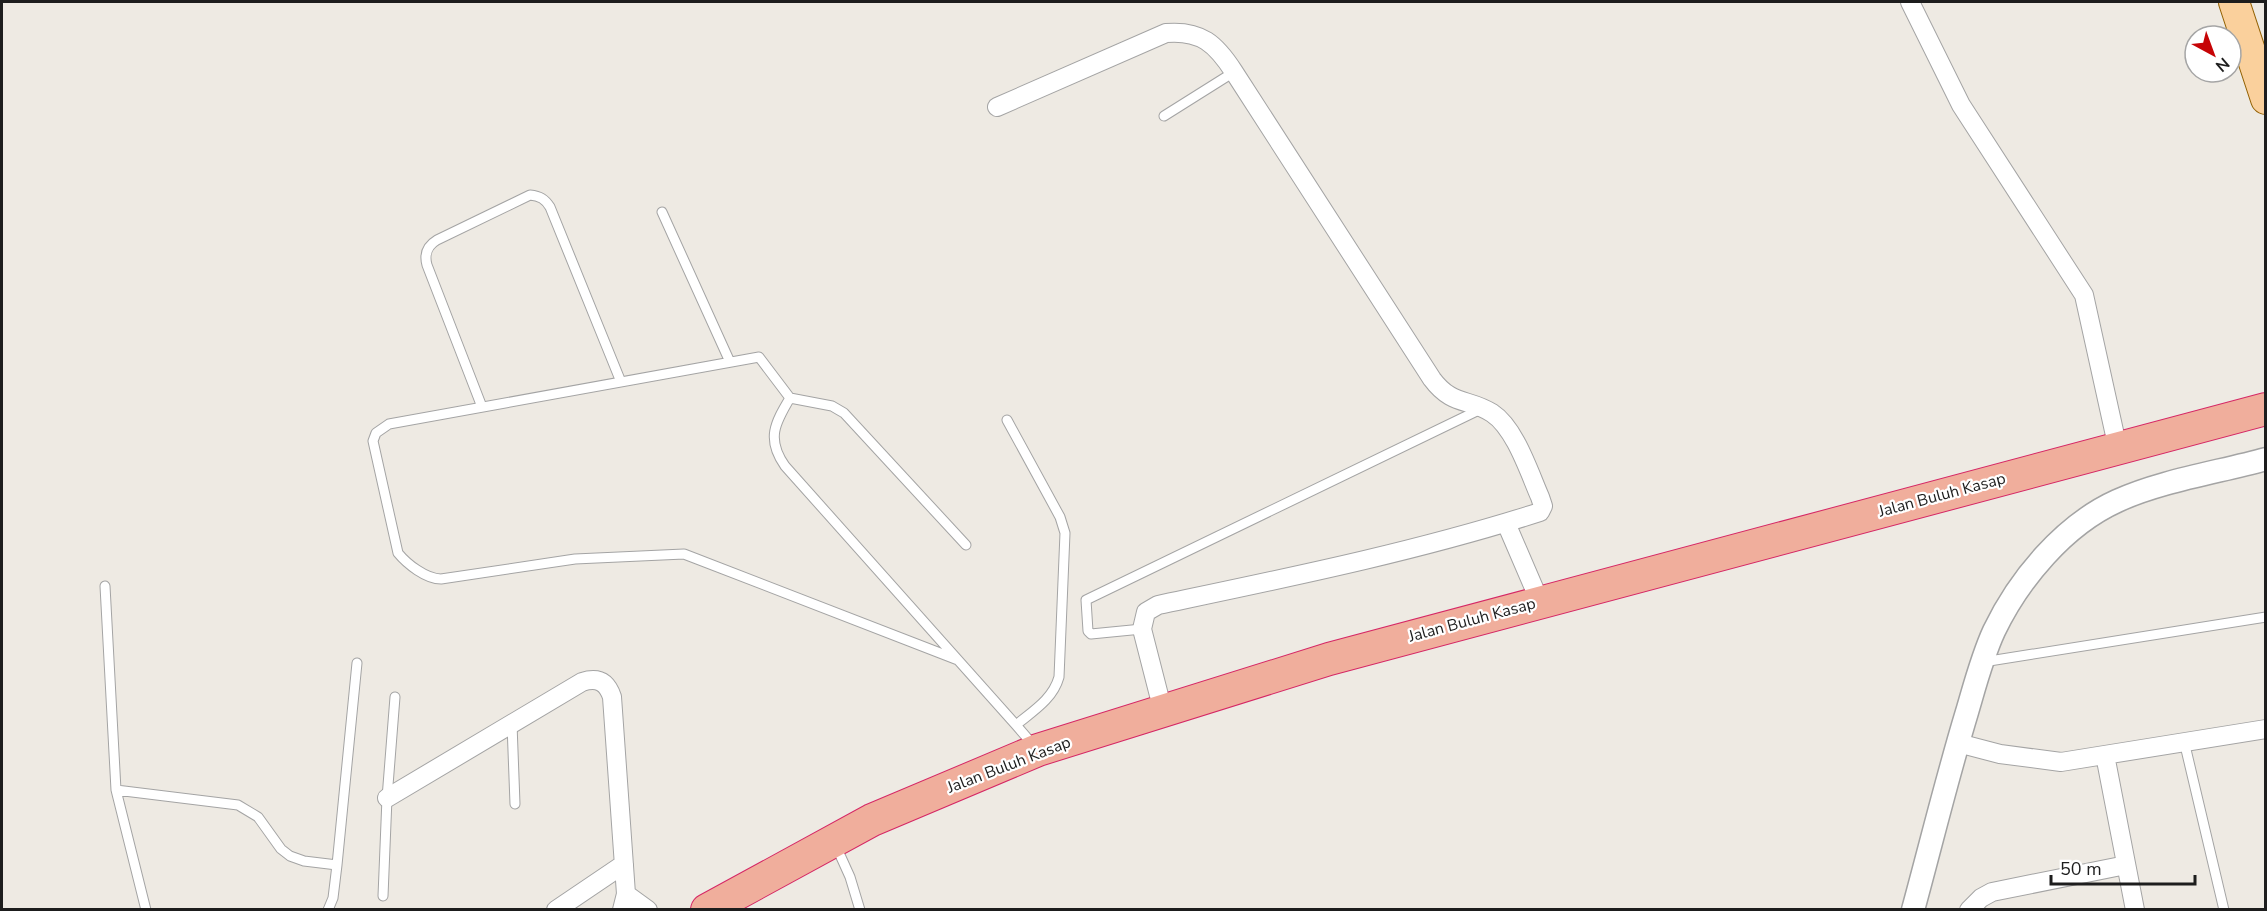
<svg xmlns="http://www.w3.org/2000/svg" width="2267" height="911" viewBox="0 0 2267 911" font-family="'Nunito Sans',sans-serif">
<rect width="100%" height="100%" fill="#eeeae3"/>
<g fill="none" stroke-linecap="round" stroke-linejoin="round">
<!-- service casing -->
<g stroke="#a4a4a4" stroke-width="11">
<path id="service" d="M1164,116L1234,72
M662,212L730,362
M790,398L832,406L844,413L966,545
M482,407L427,265C424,254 427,246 437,240L530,195C540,196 545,199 550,207L621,382
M1007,420L1060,517L1065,533L1059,677C1053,699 1033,711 1016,725
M105,586L116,790L146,910
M1142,629L1091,634L1088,631L1086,600L1483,408
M958,660L684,554L575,559L441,579C426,579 407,564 398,553L373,441L376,433L389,424L759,357L790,398C775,423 766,439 785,466L1016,725L1035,747
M1983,662L2266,617
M512,724L515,804
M2184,741L2224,910
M116,790L238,805L258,817L281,849L290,856L304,861L337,865L357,663
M836,846L850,877L860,910
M383,896L387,798L395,697
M328,910L333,898L337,865"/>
</g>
<!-- minor casing -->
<g stroke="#a4a4a4" stroke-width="20">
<path id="minor" d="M1910,2L1961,105L2084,295L2118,449
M997,107L1166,33C1201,30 1216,44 1234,72L1432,379C1452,406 1468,398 1492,413C1515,428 1529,472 1540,497L1543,506L1540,512C1415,552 1286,578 1158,605L1146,612L1142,629L1163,711
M1506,523L1540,602
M1958,743L2000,754L2061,762L2266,729
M2105,755L2135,910
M387,798L582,682C598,677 607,682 612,697L626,894L622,910
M626,894L648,910
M556,910L624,864
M1969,910L1981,898L1992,892L2126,865"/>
</g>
<!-- tertiary casing -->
<g stroke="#a4a4a4" stroke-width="25">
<path id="tertiary" d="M1913,910C1931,844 1947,778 1967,712C1975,685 1982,657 1994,631C2019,579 2064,525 2117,501C2160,481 2219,472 2266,459"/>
</g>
<!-- primary casing -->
<g stroke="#936103" stroke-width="32">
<path id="primary" d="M2234,2L2266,99"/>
</g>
<!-- trunk casing -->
<g stroke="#d52765" stroke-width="34">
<path id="trunk" d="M707,910L872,820L1038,750L1329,659L2266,409"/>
</g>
<!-- service -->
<use href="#service" stroke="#fff" stroke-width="9"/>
<!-- minor -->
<use href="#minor" stroke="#fff" stroke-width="18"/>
<!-- tertiary -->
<use href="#tertiary" stroke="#fff" stroke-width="22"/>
<!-- primary -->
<use href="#primary" stroke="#fad09c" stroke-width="30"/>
<!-- trunk -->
<use href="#trunk" stroke="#f0ae9c" stroke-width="32"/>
</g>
<g text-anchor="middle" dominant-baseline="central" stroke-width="4.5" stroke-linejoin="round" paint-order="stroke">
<!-- street labels -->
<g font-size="16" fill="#1d1d1d" stroke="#fff">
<text transform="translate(1942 495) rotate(-15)">Jalan Buluh Kasap</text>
<text transform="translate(1472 620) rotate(-15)">Jalan Buluh Kasap</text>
<text transform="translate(1009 765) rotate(-21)">Jalan Buluh Kasap</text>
</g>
</g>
<!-- border -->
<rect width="2267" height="911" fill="none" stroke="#1d1d1d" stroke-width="6"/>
<!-- north arrow -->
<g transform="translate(2213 54) rotate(139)"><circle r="28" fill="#ffffff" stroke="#a5a5a5" stroke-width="1.5"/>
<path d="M0-4.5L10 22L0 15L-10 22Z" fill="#c60406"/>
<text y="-9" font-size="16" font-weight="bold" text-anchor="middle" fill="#1d1d1d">N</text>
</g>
<!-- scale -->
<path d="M2051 875v9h144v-9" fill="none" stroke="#1d1d1d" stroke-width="3"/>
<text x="2060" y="875" font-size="18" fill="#1d1d1d" stroke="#ffffff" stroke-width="4.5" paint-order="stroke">50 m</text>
</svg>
